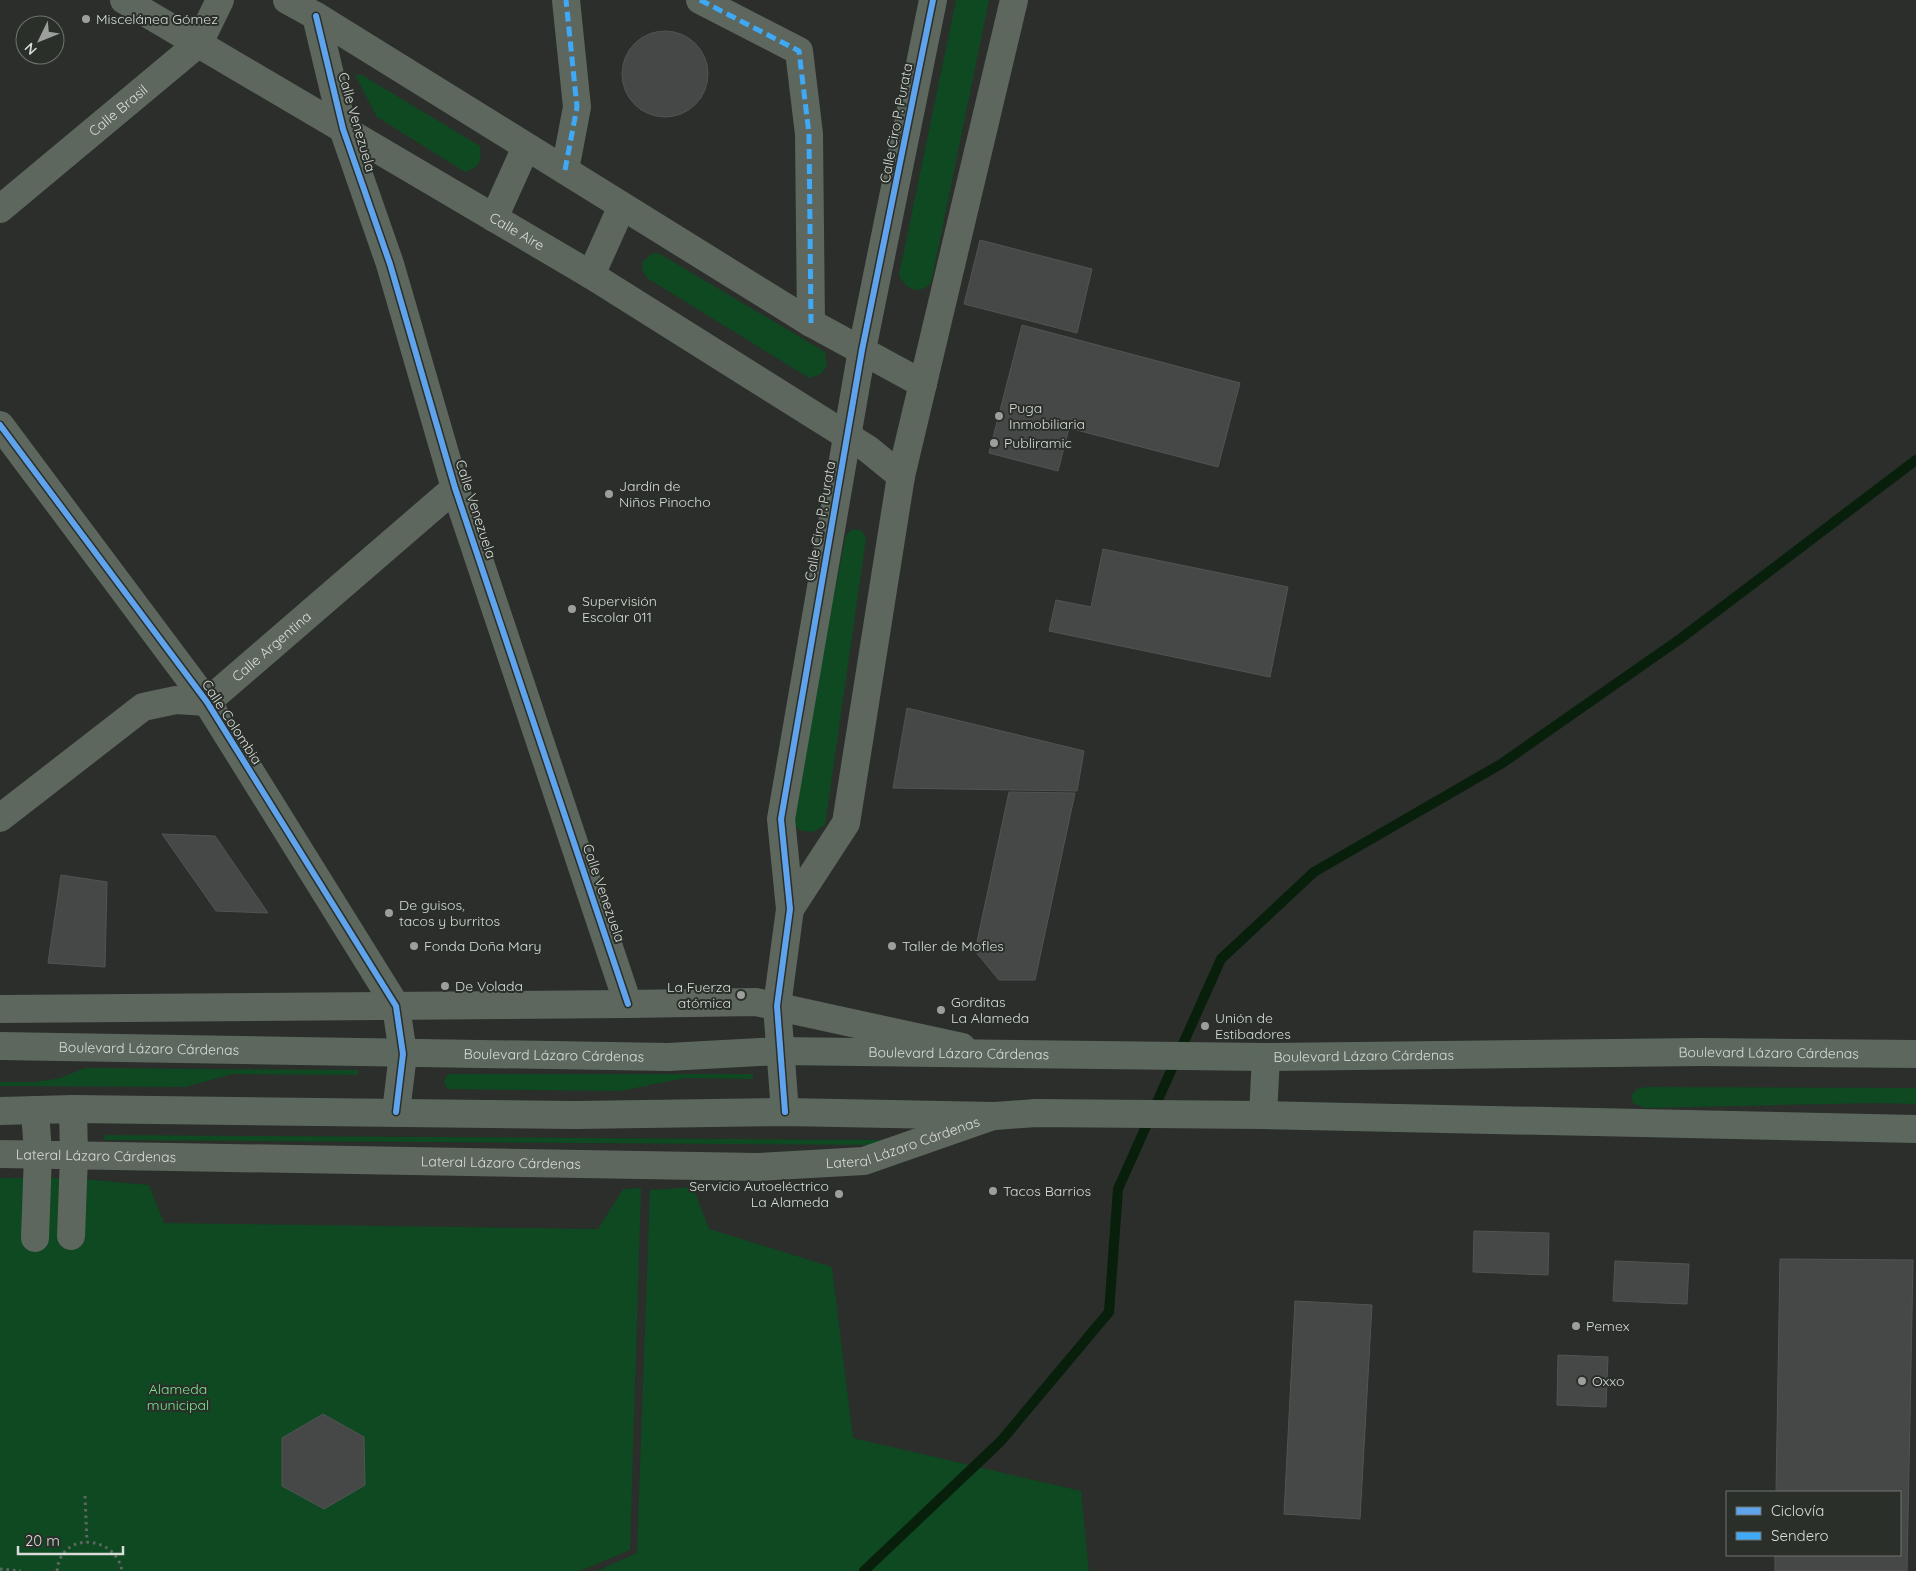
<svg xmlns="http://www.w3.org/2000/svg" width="1916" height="1571" viewBox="0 0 1916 1571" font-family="Quicksand,sans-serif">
<rect width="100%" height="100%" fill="#2b2e2b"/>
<!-- green -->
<path fill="#0e4921" d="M956,0H989L931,283C919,296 905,289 899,275Z
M355,75H362L480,146C482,162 480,166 465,172L377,117Z
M653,253L660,254L825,352L827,365L821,374L809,378L647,278L642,270L643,261Z
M853,529L862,531L866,539L825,825L813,832L799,830L789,817L846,535Z
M85,1068L358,1070V1075L233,1074L185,1087L0,1086V1082H36L60,1078Z
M448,1074H753V1079L685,1078L620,1091L447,1089L444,1081Z
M1647,1087L1916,1088V1104L1875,1103L1645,1108L1633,1103L1631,1096L1637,1089Z
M105,1135L883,1140V1145L104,1140Z
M0,1178H72L149,1185L164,1223L598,1229L623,1189L641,1188L630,1550L580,1571H0Z
M693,1187L709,1229L832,1267L853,1438L1081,1491L1089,1571H597L637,1553L650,1190Z"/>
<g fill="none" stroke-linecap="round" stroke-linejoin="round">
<!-- stream -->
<path stroke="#081f0c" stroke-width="10" d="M864,1571L1001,1441L1109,1312L1118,1189L1221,959L1314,872L1501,764L1680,639L1916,460"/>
</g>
<!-- building -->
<path fill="#464747" stroke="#535354" d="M622 74a43 43 0 1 1 86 0a43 43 0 1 1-86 0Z
M980,240L1092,269L1077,333L964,304Z
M1022,325L1240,383L1218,467L1069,428L1058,471L989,453Z
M1103,549L1288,587L1270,677L1049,631L1056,600L1091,607Z
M907,708L1084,751L1077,791L893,788Z
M1009,792L1075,793L1035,980H999L975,951Z
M162,834L215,836L268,913L216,911Z
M61,875L107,882L105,967L48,963Z
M1474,1231L1549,1233L1548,1275L1473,1272Z
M1780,1259L1913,1260L1907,1571H1775V1555H1900V1492H1776Z
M1615,1261L1689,1264L1687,1304L1613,1301Z
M1295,1301L1372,1305L1360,1519L1284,1514Z
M1558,1355L1608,1357L1606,1407L1557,1405Z
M323,1414L364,1437L365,1485L324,1509L282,1486V1438Z"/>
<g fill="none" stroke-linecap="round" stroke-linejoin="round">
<!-- path -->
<path stroke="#606661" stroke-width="3" stroke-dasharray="2.5 4" stroke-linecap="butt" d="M85,1496L87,1542
M0,1569L21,1571
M57,1571C58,1567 58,1563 60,1559C73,1531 117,1540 122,1571"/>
<!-- minor -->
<g stroke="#5d675e" stroke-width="28">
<path id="s1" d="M124,0L591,275L868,449L901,476"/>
<path d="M287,0L316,16L811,323L923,384"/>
<path d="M700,0L799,51L809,134L811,323"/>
<path d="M316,16L343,129L390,264L455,488L628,1004"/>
<path d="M565,170L577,107L566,0"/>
<path id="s2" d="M0,209L199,43L220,0"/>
<path d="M494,218L526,147"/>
<path d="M591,275L622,206"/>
<path d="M0,425L207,702L396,1006L403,1054L396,1112"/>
<path id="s3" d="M0,818L143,707L176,700L207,702L455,488"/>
<path d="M790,909L846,823L901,476L1014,0"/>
<path d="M0,1009L628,1004L756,1002L962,1047"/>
<path d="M785,1112L777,1006L790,909L781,819L862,350L933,0"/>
<path id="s4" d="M0,1154L758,1167L864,1161L993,1116"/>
<path d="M71,1236L74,1156L73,1109"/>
<path d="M35,1238L38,1154L35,1110"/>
</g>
<!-- major -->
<g stroke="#5c685e" stroke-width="28">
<path id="s5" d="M0,1046L668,1057L779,1051L1266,1057L1701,1052L1916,1054"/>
<path d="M0,1111L73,1109L576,1115L785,1112L995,1116L1036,1113L1263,1115L1916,1129"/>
<path d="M1263,1115L1266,1057"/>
</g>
<!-- quiet -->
<path stroke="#3fa9f5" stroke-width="5" stroke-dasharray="10 5" stroke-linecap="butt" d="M700,0L799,51L809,134L811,323
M565,170L577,107L566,0"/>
<!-- cycleway casing -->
<g stroke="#2a2f2a" stroke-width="9">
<path id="cycleway" d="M316,16L343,129L390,264L455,488L628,1004
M0,425L207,702L396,1006L403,1054L396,1112
M785,1112L777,1006L790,909L781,819L862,350L933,0"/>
</g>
<!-- cycleway -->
<use href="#cycleway" stroke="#60a3ed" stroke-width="6"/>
</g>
<!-- markers -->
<g fill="#9c9f9c" stroke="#2a2f2a" stroke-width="2">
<circle cx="86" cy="19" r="5"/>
<circle cx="999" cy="416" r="5"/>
<circle cx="994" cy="443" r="5"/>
<circle cx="609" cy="494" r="5"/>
<circle cx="572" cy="609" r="5"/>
<circle cx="389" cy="913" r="5"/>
<circle cx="414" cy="946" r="5"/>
<circle cx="892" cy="946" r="5"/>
<circle cx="445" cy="986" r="5"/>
<circle cx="741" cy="995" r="5"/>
<circle cx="941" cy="1010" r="5"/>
<circle cx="1205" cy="1026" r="5"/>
<circle cx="993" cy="1191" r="5"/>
<circle cx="839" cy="1194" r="5"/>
<circle cx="1576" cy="1326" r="5"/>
<circle cx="1582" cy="1381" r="5"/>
</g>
<g text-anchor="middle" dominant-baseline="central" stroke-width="4" stroke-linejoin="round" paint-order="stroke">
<!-- poi labels -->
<g font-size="14" fill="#d9dcd9" stroke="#2a2f2a" text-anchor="start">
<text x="96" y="19">Miscelánea Gómez</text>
<text x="1009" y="408">Puga<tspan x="1009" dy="16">Inmobiliaria</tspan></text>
<text x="1004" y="443">Publiramic</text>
<text x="619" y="486">Jardín de<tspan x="619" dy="16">Niños Pinocho</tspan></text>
<text x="582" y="601">Supervisión<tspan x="582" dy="16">Escolar 011</tspan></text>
<text x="399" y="905">De guisos,<tspan x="399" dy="16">tacos y burritos</tspan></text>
<text x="424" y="946">Fonda Doña Mary</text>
<text x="902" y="946">Taller de Mofles</text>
<text x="455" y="986">De Volada</text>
<text x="731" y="987" text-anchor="end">La Fuerza<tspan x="731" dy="16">atómica</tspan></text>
<text x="951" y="1002">Gorditas<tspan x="951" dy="16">La Alameda</tspan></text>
<text x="1215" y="1018">Unión de<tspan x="1215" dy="16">Estibadores</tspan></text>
<text x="829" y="1186" text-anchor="end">Servicio Autoeléctrico<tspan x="829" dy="16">La Alameda</tspan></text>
<text x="1003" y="1191">Tacos Barrios</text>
<text x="1586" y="1326">Pemex</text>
<text x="1592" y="1381">Oxxo</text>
</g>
<!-- street labels -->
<g font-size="14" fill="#d9dcd9" stroke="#2a2f2a">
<text stroke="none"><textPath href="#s2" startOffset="154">Calle Brasil</textPath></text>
<text transform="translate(357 122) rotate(74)">Calle Venezuela</text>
<text transform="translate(896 123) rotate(-79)">Calle Ciro P. Purata</text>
<text stroke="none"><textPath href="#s1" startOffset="456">Calle Aire</textPath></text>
<text transform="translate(476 509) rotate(72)">Calle Venezuela</text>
<text transform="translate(820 521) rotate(-80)">Calle Ciro P. Purata</text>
<text stroke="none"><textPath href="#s3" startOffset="331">Calle Argentina</textPath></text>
<text transform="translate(232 722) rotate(57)">Calle Colombia</text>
<text transform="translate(604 893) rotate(71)">Calle Venezuela</text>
<text stroke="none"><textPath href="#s5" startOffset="149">Boulevard Lázaro Cárdenas</textPath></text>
<text stroke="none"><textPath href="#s5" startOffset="959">Boulevard Lázaro Cárdenas</textPath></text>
<text stroke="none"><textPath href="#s5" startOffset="1769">Boulevard Lázaro Cárdenas</textPath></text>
<text stroke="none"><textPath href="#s5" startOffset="554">Boulevard Lázaro Cárdenas</textPath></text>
<text stroke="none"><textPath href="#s5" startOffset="1364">Boulevard Lázaro Cárdenas</textPath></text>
<text stroke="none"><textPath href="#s4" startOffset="906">Lateral Lázaro Cárdenas</textPath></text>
<text stroke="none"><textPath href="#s4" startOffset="96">Lateral Lázaro Cárdenas</textPath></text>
<text stroke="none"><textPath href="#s4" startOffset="501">Lateral Lázaro Cárdenas</textPath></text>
</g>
<!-- park labels -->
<g font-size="14" fill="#7be691" stroke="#2a2f2a">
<text x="178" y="1389">Alameda<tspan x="178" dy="16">municipal</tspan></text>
</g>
</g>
<!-- legend -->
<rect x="1726" y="1491" width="175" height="65" fill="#2a2f2a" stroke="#707470"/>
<rect x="1736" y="1507" width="25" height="8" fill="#60a3ed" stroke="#707470"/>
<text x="1771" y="1516" font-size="15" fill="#d9dcd9">Ciclovía</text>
<rect x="1736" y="1532" width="25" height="8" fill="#3fa9f5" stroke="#707470"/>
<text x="1771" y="1541" font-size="15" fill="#d9dcd9">Sendero</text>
<!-- north arrow -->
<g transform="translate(40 40) rotate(227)"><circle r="24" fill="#2a2f2a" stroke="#707470"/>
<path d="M0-4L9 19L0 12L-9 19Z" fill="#9c9f9c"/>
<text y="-8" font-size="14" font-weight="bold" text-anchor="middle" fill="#d9dcd9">N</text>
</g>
<!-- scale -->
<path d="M18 1546v8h105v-8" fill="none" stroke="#d9dcd9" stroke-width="2.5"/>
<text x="25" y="1546" font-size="15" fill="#d9dcd9" stroke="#2a2f2a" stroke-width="4" paint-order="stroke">20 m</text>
</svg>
